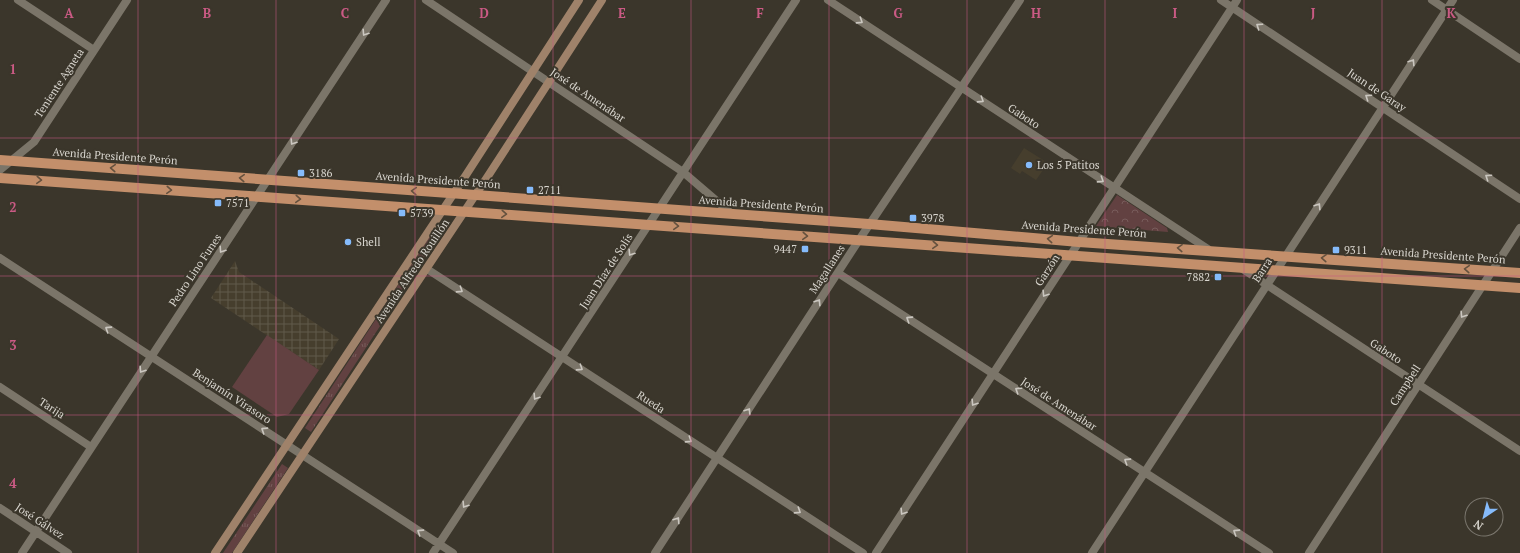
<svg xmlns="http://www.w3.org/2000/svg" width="1520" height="553" viewBox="0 0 1520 553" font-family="'PT Serif',serif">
<defs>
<pattern id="industrial-grid" width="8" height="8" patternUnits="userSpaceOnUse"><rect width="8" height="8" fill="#463e2d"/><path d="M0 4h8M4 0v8" fill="none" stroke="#60594a"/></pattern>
<pattern id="grass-tufts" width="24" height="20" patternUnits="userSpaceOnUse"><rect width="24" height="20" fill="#624141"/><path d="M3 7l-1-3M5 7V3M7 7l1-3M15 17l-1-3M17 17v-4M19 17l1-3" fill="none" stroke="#785c5b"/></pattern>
<pattern id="forest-crowns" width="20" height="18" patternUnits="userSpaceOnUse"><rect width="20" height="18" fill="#624141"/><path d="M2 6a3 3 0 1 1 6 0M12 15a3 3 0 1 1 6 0" fill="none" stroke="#785c5b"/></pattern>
</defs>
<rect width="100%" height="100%" fill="#3b362b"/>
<!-- built -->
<path fill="#463e2d" d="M1024,148L1048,163L1036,180L1022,171L1020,174L1011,168Z"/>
<!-- industrial -->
<path fill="url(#industrial-grid)" d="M235,261L239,272L339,339L319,370L211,298Z"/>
<!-- grass -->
<path fill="url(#grass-tufts)" d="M434,230L440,234L311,432L305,428Z
M282,464L288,468L232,553H223Z"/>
<!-- forest -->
<path fill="url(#forest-crowns)" d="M1117,195L1167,228L1168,232L1096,226Z"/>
<!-- pitch -->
<path fill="#624141" d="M267,335L319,370L289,414L277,417L232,387Z"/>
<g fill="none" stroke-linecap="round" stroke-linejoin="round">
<!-- street -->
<path stroke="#7b7569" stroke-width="8" d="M18,0L94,50
M426,0L683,172L732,214
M828,0L1208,249
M1221,0L1520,199
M1432,0L1520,59
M0,170L34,142L127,0
M0,258L453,553
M1241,268L1520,451
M427,269L863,553
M838,273L1269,553
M0,387L91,447
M0,508L68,553
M22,553L386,0
M433,553L796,0
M655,553L859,240L1020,0
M876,553L1237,0
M1092,553L1453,0
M1309,553L1520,228"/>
<!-- secondary -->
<path stroke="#9f826a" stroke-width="8" d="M215,553L466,175L579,0
M237,553L488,176L602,0"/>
<!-- primary -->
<path stroke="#c38f6b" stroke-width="10" d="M0,160L869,224L1079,242L1520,273
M0,178L1520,288"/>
</g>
<!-- one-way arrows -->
<defs><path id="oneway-chevron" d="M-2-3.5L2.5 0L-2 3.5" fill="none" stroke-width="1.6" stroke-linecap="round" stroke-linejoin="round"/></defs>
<g stroke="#cbc7c0">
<use href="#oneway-chevron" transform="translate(860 21) rotate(33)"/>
<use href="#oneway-chevron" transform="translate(1259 26) rotate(-146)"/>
<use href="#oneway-chevron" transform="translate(365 33) rotate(123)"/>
<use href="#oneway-chevron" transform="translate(1412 62) rotate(-57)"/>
<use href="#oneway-chevron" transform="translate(1368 97) rotate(-146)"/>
<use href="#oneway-chevron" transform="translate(981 100) rotate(33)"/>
<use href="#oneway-chevron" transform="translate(293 142) rotate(123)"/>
<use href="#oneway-chevron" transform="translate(1488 177) rotate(-146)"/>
<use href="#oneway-chevron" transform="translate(1101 180) rotate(33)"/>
<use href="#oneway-chevron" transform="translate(1318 206) rotate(-57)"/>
<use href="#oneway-chevron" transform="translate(222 250) rotate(124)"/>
<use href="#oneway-chevron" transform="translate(631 253) rotate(123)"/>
<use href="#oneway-chevron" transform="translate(460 290) rotate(33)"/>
<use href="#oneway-chevron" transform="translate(1045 294) rotate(123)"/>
<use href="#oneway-chevron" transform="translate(818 302) rotate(-57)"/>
<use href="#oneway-chevron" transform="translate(1463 315) rotate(123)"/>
<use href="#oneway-chevron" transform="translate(909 319) rotate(-147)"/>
<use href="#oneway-chevron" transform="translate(108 329) rotate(-147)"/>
<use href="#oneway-chevron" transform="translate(580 368) rotate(33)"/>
<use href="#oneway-chevron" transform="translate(142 370) rotate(123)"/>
<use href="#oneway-chevron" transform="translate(1018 390) rotate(-147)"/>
<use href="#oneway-chevron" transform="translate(536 397) rotate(123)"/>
<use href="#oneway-chevron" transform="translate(974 403) rotate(123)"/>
<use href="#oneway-chevron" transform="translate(748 411) rotate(-57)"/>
<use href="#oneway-chevron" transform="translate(264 430) rotate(-147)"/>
<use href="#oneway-chevron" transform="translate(689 440) rotate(33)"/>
<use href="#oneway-chevron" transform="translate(1127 461) rotate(-147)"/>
<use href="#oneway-chevron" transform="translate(465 505) rotate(123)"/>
<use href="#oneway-chevron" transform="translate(798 511) rotate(33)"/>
<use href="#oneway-chevron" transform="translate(903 512) rotate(123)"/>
<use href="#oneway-chevron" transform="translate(677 520) rotate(-57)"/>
<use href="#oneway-chevron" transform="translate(420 532) rotate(-147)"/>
<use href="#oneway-chevron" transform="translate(1236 532) rotate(-147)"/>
</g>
<g stroke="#64513e">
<use href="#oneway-chevron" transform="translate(113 168) rotate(-176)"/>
<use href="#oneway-chevron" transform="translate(242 178) rotate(-176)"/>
<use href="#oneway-chevron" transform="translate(39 180) rotate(4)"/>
<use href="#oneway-chevron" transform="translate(169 190) rotate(4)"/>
<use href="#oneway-chevron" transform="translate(414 191) rotate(-176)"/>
<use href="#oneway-chevron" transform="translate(298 199) rotate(4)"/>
<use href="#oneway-chevron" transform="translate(504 214) rotate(4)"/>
<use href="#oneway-chevron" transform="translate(676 226) rotate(4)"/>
<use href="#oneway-chevron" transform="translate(805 236) rotate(4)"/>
<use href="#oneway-chevron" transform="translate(1050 239) rotate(-175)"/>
<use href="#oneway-chevron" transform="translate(935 245) rotate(4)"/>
<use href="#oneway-chevron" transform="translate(1180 248) rotate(-177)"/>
<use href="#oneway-chevron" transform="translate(1324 258) rotate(-176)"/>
<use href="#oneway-chevron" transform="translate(1467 269) rotate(-176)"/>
</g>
<!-- grid -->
<path fill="none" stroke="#ca5a84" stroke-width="1" stroke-opacity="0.55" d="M138,0V553M276,0V553M415,0V553M553,0V553M691,0V553M829,0V553M967,0V553M1105,0V553M1244,0V553M1382,0V553M0,138H1520M0,276H1520M0,415H1520"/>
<!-- markers -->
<g fill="#85bbfb" stroke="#3b362b" stroke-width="1.5">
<circle cx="1029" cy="165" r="4"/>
<rect x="297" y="169" width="8" height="8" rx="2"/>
<rect x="526" y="186" width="8" height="8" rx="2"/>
<rect x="214" y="199" width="8" height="8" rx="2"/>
<rect x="398" y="209" width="8" height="8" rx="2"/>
<rect x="909" y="214" width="8" height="8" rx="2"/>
<circle cx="348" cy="242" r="4"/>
<rect x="801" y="245" width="8" height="8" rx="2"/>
<rect x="1332" y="246" width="8" height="8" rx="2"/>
<rect x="1214" y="273" width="8" height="8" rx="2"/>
</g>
<g text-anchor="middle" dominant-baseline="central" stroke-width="4" stroke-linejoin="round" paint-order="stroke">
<!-- street labels -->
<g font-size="11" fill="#d9d6cf" stroke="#3b362b">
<text transform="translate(59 83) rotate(-57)">Teniente Agneta</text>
<text transform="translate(1377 90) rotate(34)">Juan de Garay</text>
<text transform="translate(588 95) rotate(34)">José de Amenábar</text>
<text transform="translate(1024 116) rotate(33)">Gaboto</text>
<text transform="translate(115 156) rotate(4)">Avenida Presidente Perón</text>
<text transform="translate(438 180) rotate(4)">Avenida Presidente Perón</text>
<text transform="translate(761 204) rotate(4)">Avenida Presidente Perón</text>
<text transform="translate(1084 229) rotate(4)">Avenida Presidente Perón</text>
<text transform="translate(1443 255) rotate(4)">Avenida Presidente Perón</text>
<text transform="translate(827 269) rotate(-57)">Magallanes</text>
<text transform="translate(195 270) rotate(-56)">Pedro Lino Funes</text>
<text transform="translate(1047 270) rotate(-57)">Garzón</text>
<text transform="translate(1262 270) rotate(-57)">Barra</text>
<text transform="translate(412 271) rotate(-56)">Avenida Alfredo Rouillón</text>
<text transform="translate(606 271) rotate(-57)">Juan Díaz de Solís</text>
<text transform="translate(1386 351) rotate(33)">Gaboto</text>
<text transform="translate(1405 385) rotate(-57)">Campbell</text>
<text transform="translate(232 396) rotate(33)">Benjamín Virasoro</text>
<text transform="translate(651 402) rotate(33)">Rueda</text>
<text transform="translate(1059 404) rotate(33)">José de Amenábar</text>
<text transform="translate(52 408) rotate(33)">Tarija</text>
<text transform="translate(40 521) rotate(33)">José Gálvez</text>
</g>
<!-- poi labels -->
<g font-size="11" fill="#d9d6cf" stroke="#3b362b" text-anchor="start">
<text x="1037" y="165">Los 5 Patitos</text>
<text x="309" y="173">3186</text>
<text x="538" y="190">2711</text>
<text x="226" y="203">7571</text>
<text x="410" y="213">5739</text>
<text x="921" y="218">3978</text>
<text x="356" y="242">Shell</text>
<text x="797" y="249" text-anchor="end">9447</text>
<text x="1344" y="250">9311</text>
<text x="1210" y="277" text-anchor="end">7882</text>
</g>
</g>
<g font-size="13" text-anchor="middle" font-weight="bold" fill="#ca5a84" stroke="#3b362b" stroke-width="4" stroke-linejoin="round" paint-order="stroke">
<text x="69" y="18">A</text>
<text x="207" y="18">B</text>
<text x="345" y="18">C</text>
<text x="484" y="18">D</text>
<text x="622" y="18">E</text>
<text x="760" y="18">F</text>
<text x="898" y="18">G</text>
<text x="1036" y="18">H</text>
<text x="1175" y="18">I</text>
<text x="1313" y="18">J</text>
<text x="1451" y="18">K</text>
<text x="13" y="74">1</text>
<text x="13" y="212">2</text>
<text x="13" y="350">3</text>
<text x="13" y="488">4</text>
</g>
<!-- north arrow -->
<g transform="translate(1484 517) rotate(215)"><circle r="19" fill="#3b362b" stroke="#7a766d"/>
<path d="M0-3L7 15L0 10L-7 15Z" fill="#85bbfb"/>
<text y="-6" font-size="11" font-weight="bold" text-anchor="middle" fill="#d9d6cf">N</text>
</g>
</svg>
